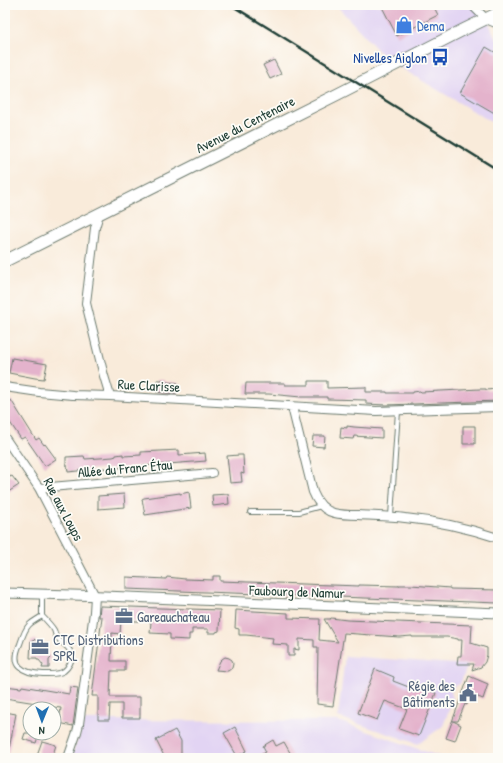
<svg xmlns="http://www.w3.org/2000/svg" width="503" height="763" viewBox="0 0 503 763" font-family="'Patrick Hand',sans-serif">
<rect width="100%" height="100%" fill="#fdfcf7"/>
<filter id="ink" filterUnits="userSpaceOnUse"><feTurbulence type="fractalNoise" baseFrequency=".025" numOctaves="2"/><feDisplacementMap in="SourceGraphic" scale="8" xChannelSelector="R" yChannelSelector="G"/><feConvolveMatrix kernelMatrix="1 2 1 2 8 2 1 2 1" color-interpolation-filters="sRGB"/></filter>
<filter id="wash" filterUnits="userSpaceOnUse"><feTurbulence type="fractalNoise" baseFrequency=".012" numOctaves="4" result="noise"/><feDisplacementMap in="SourceGraphic" scale="16" xChannelSelector="R" yChannelSelector="G"/><feGaussianBlur stdDeviation="0.9" result="paint"/><feColorMatrix in="noise" values="0 0 0 0 0 0 0 0 0 0 0 0 0 0 0 0 0 1.4 0 .05"/><feComposite in="paint" operator="in"/></filter>
<g filter="url(#wash)">
<rect width="100%" height="100%" fill="#f9ebda"/>
<!-- built -->
<path fill="#e2d4f3" d="M336,5H481L496,39L498,40V126L386,59Z
M345,656L468,665L460,684L454,686L451,692L453,699L443,726L418,744L338,717Z
M85,720L338,721L444,758H71Z"/>
<g id="blocks">
<!-- building -->
<path fill="#e4b3cc" d="M381,5H433L438,15L397,36Z
M486,47L498,54V115L460,93Z
M274,60L281,74L270,79L263,65Z
M12,358L47,364L44,379L35,378L9,373Z
M157,380H164V382L178,383L177,394L156,392Z
M309,381H327V388L366,387V392H387V393H413V392L420,391L421,392L480,389H486V390L498,389V401L386,405L366,404V400L327,399V397H301L269,394H245L246,383H285V385H309Z
M11,400L36,440L39,438L44,445L45,444L56,459L45,466L25,437L21,439L5,415V404Z
M347,426L354,427L382,429V438L354,436L353,439L340,438L341,427L347,428Z
M463,426H475V444H463Z
M313,436H325L324,447L312,446Z
M179,450V455L205,453L206,461L117,468L105,469V468L68,472L67,465H66V457L84,456L85,459L100,458L113,457L116,456V455L123,454V456L141,455V452Z
M239,455H243L244,474L241,473L242,482L230,483L227,456Z
M5,468L10,477L12,476L19,485L5,494Z
M189,492L191,508L145,515L142,499L144,498L180,493V494Z
M124,494L125,507L98,509V496Z
M228,494L229,504L213,506L212,495Z
M213,576H220V581L359,586V585L399,586V585H411L450,588V589L498,590V603L126,589V577L166,579L167,577L185,579L213,580Z
M100,606L220,610L219,631L216,632V633H208V629H192V634H189V640L170,639V634L150,633L151,622L121,620L120,634L112,633L111,661H125V671H111L110,697H140V718H122V704H110L109,720H98V696H92L102,617H99Z
M236,610L288,613V618L320,619L319,640L338,642L324,619H330L331,618L347,620L472,625L471,643L487,648V655L485,662L481,667L472,670L474,664H457L458,656H461L462,640H458V639L447,637H412V636L399,637L344,633L333,706L317,704L318,647H314V640L299,639V650L294,649V656H288V645L272,644L273,638L246,635H239V629L235,628Z
M35,639L37,642H39L38,645H48V655L51,658L49,660V668H42L43,665L39,660H37V658H30L31,641H33Z
M225,657L229,658L232,660L233,664L232,668L228,671L216,670L220,661L222,659Z
M375,669L394,677L393,681L414,689L416,685L436,693L419,736L399,729L407,709L385,701L377,720L358,713Z
M469,676L488,684L483,699L468,693L467,705L465,704L458,721H453L461,725L455,741L446,738Z
M5,686L21,688L22,686L69,694L70,687L78,688L73,726L59,723L61,708L35,705L36,703L5,698Z
M5,712L16,714L8,754H5Z
M235,727L247,751L237,756L224,733Z
M175,730L181,741V758H165L156,740Z
M25,733H39L36,743L23,739Z
M273,740L276,746L284,742L293,758H254L266,752L263,746Z
M42,741L56,745L52,758H37L38,756L37,755Z"/>
</g>
</g>
<g filter="url(#ink)">
<use href="#blocks" fill-opacity="0" stroke="#6b7a6e" stroke-width="1"/>
<g fill="none" stroke-linecap="round" stroke-linejoin="round">
<!-- service casing -->
<g stroke="#6b7a6e" stroke-width="6">
<path id="service" d="M250,512H299L321,506
M391,516L398,411
M42,616C38,619 33,621 29,625C25,629 22,638 20,644C10,666 22,673 43,674C50,674 58,675 64,671C68,668 73,660 72,655C70,646 60,643 56,636C55,634 55,632 54,630C51,625 46,620 42,616V595"/>
</g>
<!-- minor casing -->
<g stroke="#6b7a6e" stroke-width="10">
<path id="minor" d="M472,5L486,19L498,24
M99,214L95,228L86,303L104,376L110,396
M5,387L39,392L73,395L110,396L376,411L498,407
M292,407L313,492C317,502 323,510 334,513C342,515 350,515 358,515C374,516 389,516 405,518C436,521 468,528 498,538
M5,438L39,488L95,596L94,612L79,724L77,732L68,758
M39,488L212,473"/>
</g>
<!-- tertiary casing -->
<g stroke="#6b7a6e" stroke-width="11">
<path id="tertiary" d="M5,593L105,596L498,613"/>
</g>
<!-- secondary casing -->
<g stroke="#6b7a6e" stroke-width="13">
<path id="secondary" d="M5,261L338,94L463,30L498,13"/>
</g>
<!-- service -->
<use href="#service" stroke="#fff" stroke-width="4"/>
<!-- minor -->
<use href="#minor" stroke="#fff" stroke-width="8"/>
<!-- tertiary -->
<use href="#tertiary" stroke="#fff" stroke-width="9"/>
<!-- secondary -->
<use href="#secondary" stroke="#fff" stroke-width="11"/>
<!-- rail -->
<path stroke="#1f3d34" stroke-width="2.5" d="M231,5L498,170"/>
</g>
</g>
<!-- icons -->
<defs>
<g id="shop-bare" transform="scale(1.38)"><path d="M-5-2.5h2.3a2.7 3.5 0 0 1 5.4 0H5L5.5 6h-11ZM-1.5-2.5h3a1.5 2.3 0 0 0-3 0Z" fill="#3f7fe0" stroke="#fdfcf7" stroke-width="2.5" paint-order="stroke"/></g>
<g id="bus-bare" transform="scale(1.38)"><path d="M-5-6H5V4H4V6H2V4H-2V6H-4V4H-5ZM-3.5-4V0h7V-4ZM-3.5 1.2v1.5H-2V1.2ZM2 1.2v1.5H3.5V1.2Z" fill="#1a4fb4" stroke="#fdfcf7" stroke-width="2.5" paint-order="stroke"/></g>
<g id="office-bare" transform="scale(1.38)"><path d="M-6-3h4V-5.5h4V-3h4V5H-6ZM-1-4.5V-3h2v-1.5ZM-6 0V1H6V0Z" fill="#5c6f8a" stroke="#fdfcf7" stroke-width="2.5" paint-order="stroke"/></g>
<g id="civic-bare" transform="scale(1.38)"><path d="M-.6-6.5H3V-4.5H.6V-3L4-1V1h2V6H-6V1h2V-1L-.6-3ZM-1.2 2.5V6h2.4V2.5Z" fill="#5c6f8a" stroke="#fdfcf7" stroke-width="2.5" paint-order="stroke"/></g>
</defs>
<g fill-rule="evenodd">
<use href="#shop-bare" x="404" y="25"/>
<use href="#bus-bare" x="440" y="57"/>
<use href="#office-bare" x="124" y="616"/>
<use href="#office-bare" x="40" y="647"/>
<use href="#civic-bare" x="468" y="693"/>
</g>
<g text-anchor="middle" dominant-baseline="central" stroke-width="3.5" stroke-linejoin="round" paint-order="stroke">
<!-- shop labels -->
<g font-size="14" fill="#366cbe" stroke="#fdfcf7" text-anchor="start">
<text x="417" y="25">Dema</text>
</g>
<!-- transit labels -->
<g font-size="14" fill="#164399" stroke="#fdfcf7" text-anchor="end">
<text x="427" y="57">Nivelles Aiglon</text>
</g>
<!-- street labels -->
<g font-size="14" fill="#1f3d34" stroke="#fdfcf7">
<text transform="translate(245 124) rotate(-27)">Avenue du Centenaire</text>
<text transform="translate(149 385) rotate(3)">Rue Clarisse</text>
<text transform="translate(125 468) rotate(-5)">Allée du Franc Étau</text>
<text transform="translate(64 509) rotate(62)">Rue aux Loups</text>
<text transform="translate(297 591) rotate(2)">Faubourg de Namur</text>
</g>
<!-- service labels -->
<g font-size="14" fill="#4e5e75" stroke="#fdfcf7" text-anchor="start">
<text x="137" y="616">Gareauchateau</text>
<text x="53" y="639">CTC Distributions<tspan x="53" dy="16">SPRL</tspan></text>
<text x="455" y="685" text-anchor="end">Régie des<tspan x="455" dy="16">Bâtiments</tspan></text>
</g>
</g>
<!-- margin -->
<rect width="503" height="763" fill="none" stroke="#fdfcf7" stroke-width="20"/>
<!-- north arrow -->
<g transform="translate(42 721) rotate(181)"><circle r="19" fill="#fdfcf7" stroke="#a4b0a9"/>
<path d="M0-3L7 15L0 10L-7 15Z" fill="#1f6fb2"/>
<text y="-6" font-size="11" font-weight="bold" text-anchor="middle" fill="#1f3d34">N</text>
</g>
</svg>
